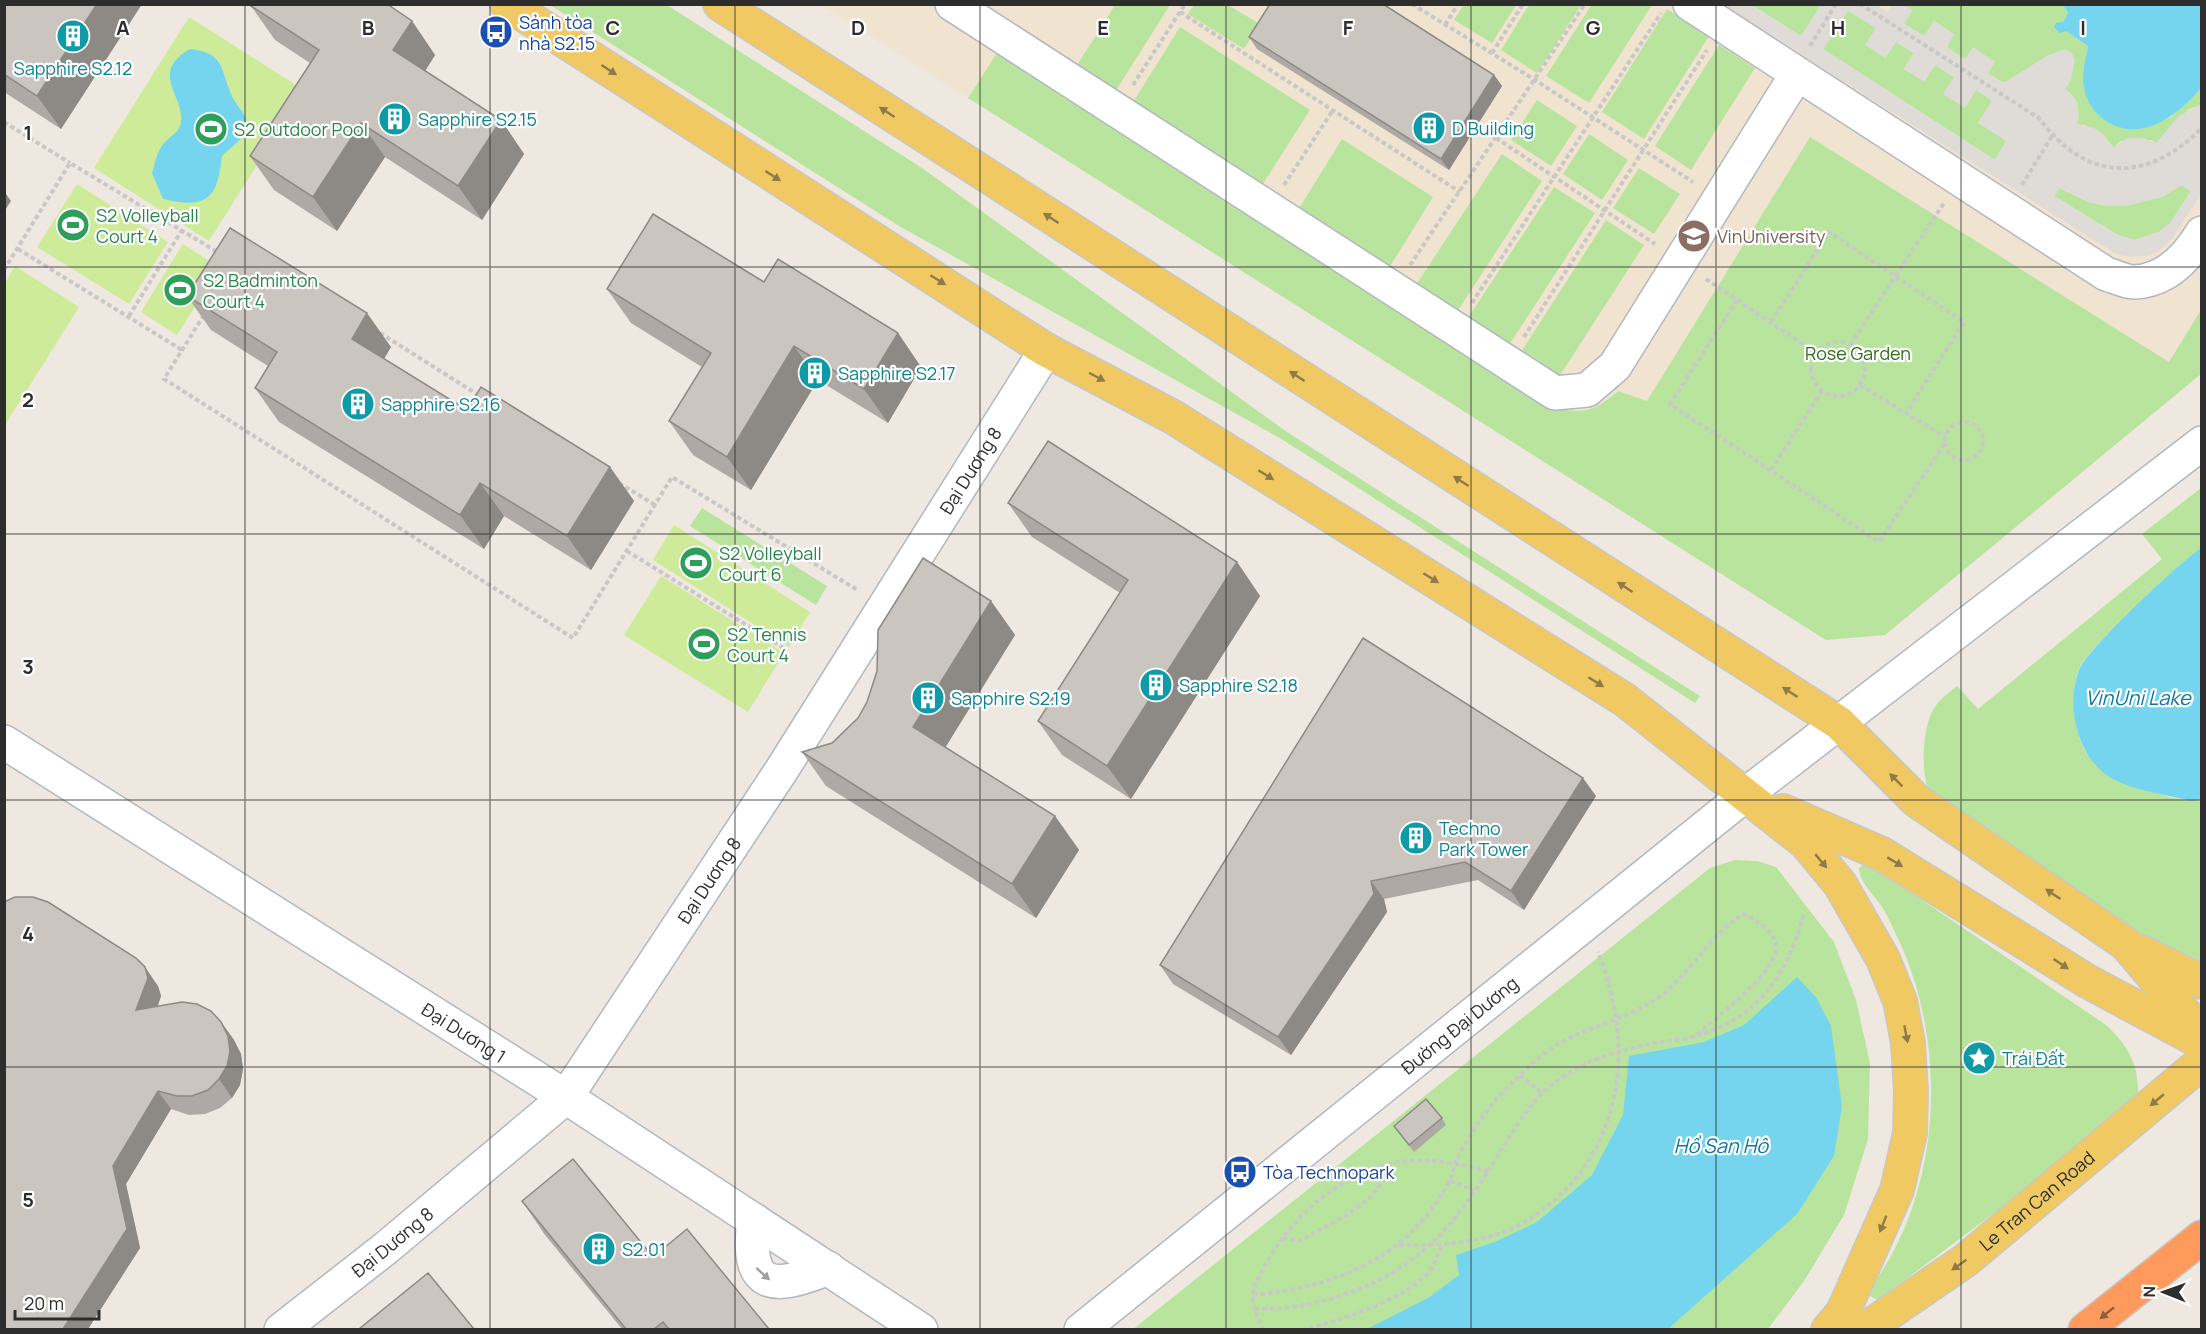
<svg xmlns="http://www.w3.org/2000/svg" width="2206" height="1334" viewBox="0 0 2206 1334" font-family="Manrope,sans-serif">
<rect width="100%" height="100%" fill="#efe8e0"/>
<!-- education -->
<path fill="#f0e4d0" d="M821,5H2201V374L1885,635L1826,640Z"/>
<!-- green -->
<path fill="#b9e49d" d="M1464,4H1516V5L1492,43L1454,20Z
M1592,4L1652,5L1589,103L1546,76Z
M550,5H667L922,168L1287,432L1700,696L1695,703L1283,440L899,226Z
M1115,5H1170L1115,92L1076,67Z
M1194,5H1228L1260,24L1244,49L1188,14Z
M1529,5H1581L1537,73L1501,50Z
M1752,5H1821L1801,36Z
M1904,5H2063L2068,13L2063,22L2066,31L2088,46L2083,72L2142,129L2171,117L2201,88V105L2189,109L2156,143L2151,140L2120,141L2114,148L2085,125L2076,124C2079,108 2079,99 2065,89L2071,80L2047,56L2004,83L1987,73L1995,62L1973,48L1965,59L1946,47L1954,34L1934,21L1924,36L1904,24Z
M1667,9L1709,36L1644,139L1602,112Z
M1848,10L1876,28L1885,58L1896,42L1914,53L1904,69L1924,81L1935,65L1954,77L1964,108L1976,90L1992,100L2006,141L1995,160L1823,49Z
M1180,27L1310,110L1261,187L1132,104Z
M1719,45L1755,68L1691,170L1655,146Z
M997,53L1557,409C1587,413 1595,411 1618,391L1647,401L1810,137L2169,362L2201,310V374L1885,635L1826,640L968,98Z
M1537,100L1577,126L1551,166L1511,140Z
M1589,134L1628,160L1602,200L1563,174Z
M1342,139L1433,197L1389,268L1298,210Z
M1502,154L1542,181L1457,312L1416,285Z
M1639,168L1680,194L1654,234L1613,208Z
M2182,185L2191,191L2170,223L2159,232L2135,240L2118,235L2054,196L2059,188L2088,202L2107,206Z
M1554,187L1595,213L1509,345L1468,318Z
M1606,220L1644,245L1559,377L1521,352Z
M2201,488V548C2180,563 2087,649 2079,669C2069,692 2073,742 2092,760C2099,767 2112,771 2120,775C2143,788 2174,804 2201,799V962L2186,954L2174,964L1930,795C1921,775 1922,735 1931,714C1936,702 1947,694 1957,686L1978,709L2162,559L2142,534Z
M702,508L827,586L816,605L690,526Z
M1735,860L1757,861L1776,867L1834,942L1856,1000L1870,1063L1868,1139L1844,1215L1804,1281L1768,1329L1132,1330L1710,868Z
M1866,862L2106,1025C2129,1046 2140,1067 2138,1099L2088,1143L1878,1300L1868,1295V1291C1940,1198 1948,1058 1904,952C1897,937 1890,920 1882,907C1874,894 1860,884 1859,868Z"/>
<!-- pitch -->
<path fill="#cdeb99" d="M189,17L304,90L209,241L94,168Z
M77,184L168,242L129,304L37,247Z
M183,244L220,268L177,335L141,312Z
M15,266L79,307L5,425V283Z
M674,525L810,612L789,647L653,560Z
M661,576L784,653L748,712L624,635Z"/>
<!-- plaza -->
<path fill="#dfdbd7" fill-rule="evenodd" d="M1723,5H1752L1801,36L1821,5H1876L1888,12L1892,5H1904L1913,10L1904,24L1924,36L1934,21L1954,34L1947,47L1965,59L1973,47L1995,62L1988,73L2004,83L2047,56L2065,49L2072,53L2075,60L2071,80L2065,89L2076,100L2079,116L2077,124L2094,128L2102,133L2114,148L2127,138H2143L2156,143L2179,116L2201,105V194L2172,239L2160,250L2147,256L2130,257L2116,254ZM1848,11L1876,28L1865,45L1885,58L1896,42L1914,53L1904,68L1924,82L1935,65L1954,77L1943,94L1965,108L1976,90L1992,100L1978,123L2006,141L1995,160L1823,49ZM2182,185L2191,192L2170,223L2159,232L2135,240L2118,235L2054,196L2060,188L2088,202L2107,206H2126L2163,197Z"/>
<!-- water -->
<path fill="#75d5ef" d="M2063,5H2201V88C2178,115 2142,144 2106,121C2094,113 2086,101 2084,87C2081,73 2086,59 2088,46L2066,31L2060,33L2054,27L2056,23L2063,22L2068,13Z
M190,49C224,53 220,67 231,94C234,102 242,110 246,118L244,136L222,156C217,200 207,209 163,199L152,173C155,164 157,150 164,143C169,137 177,134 180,126C189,99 146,74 190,49Z
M2201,548L2202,799L2192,801C2167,795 2136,791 2113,779C2077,760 2065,705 2079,670C2087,649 2180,562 2201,548Z
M1797,977L1816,997L1831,1026L1842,1106L1834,1156L1797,1214L1668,1329H1367L1428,1298L1459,1275L1456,1255L1497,1241L1537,1222L1592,1175L1623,1115L1629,1056L1704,1042L1744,1025Z"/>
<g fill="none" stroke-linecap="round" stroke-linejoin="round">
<!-- minor casing -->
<g stroke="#b3b7c0" stroke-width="36">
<g id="minor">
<path d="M952,4L1555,393L1587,390L1615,366L1797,74"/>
<path d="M1690,4L2106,274C2114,276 2125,282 2134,282C2165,281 2187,258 2202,233"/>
<path id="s1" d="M4,742L566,1097L921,1330"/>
<path d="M754,1220C745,1290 772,1291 828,1268"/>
<path id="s2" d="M281,1330L386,1248L566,1097L781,771L1046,350"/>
<path id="s3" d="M1081,1330L1745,795L2202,443"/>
</g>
</g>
<!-- major casing -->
<g stroke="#c8c8c8" stroke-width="36">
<g id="major">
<path d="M507,4L1046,350L1173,417L1625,700L1806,843L1840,884L1883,959L1900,1001L1908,1043L1911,1092L1910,1133L1897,1190L1843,1312L1828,1330"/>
<path d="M720,4L1839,723L1917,801L2126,944L2202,1034"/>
<path d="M1783,811L1882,854L2087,981L2199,1041"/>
<path d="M2139,951L2202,982"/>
<path id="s4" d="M1864,1330L1966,1260L2202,1062"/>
</g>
</g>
<!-- highway casing -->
<g stroke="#c8c8c8" stroke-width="36">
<path id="highway" d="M2085,1330L2202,1237"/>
</g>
<!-- path -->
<path stroke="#c8c8c8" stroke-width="4" stroke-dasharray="4.5 3" stroke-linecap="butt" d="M1412,4L1535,80L1693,182
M1860,4L2039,118C2086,182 2146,184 2202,128
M1180,12L1460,192
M1445,25L1458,4
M1810,46L1836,4
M1492,53L1523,4
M1133,85L1185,4
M4,122L70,163
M1496,138L1655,244
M1284,185L1333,110
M2022,185L2052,136
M18,249L182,350
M1410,265L1585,4
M4,270L70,163L219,253
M1706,279L1816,353
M1737,300L1670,404L1879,542L1945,443
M1472,303L1661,13
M204,315L164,379L573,638L672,477L859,591
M129,316L182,230
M1771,322L1829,232L1964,322L1906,413
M380,333L480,396
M1524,337L1707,50
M1811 369a27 27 0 1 1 54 0a27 27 0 1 1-54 0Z
M1850,345L1944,203
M1860,385L1945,437
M1945 441a19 19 0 1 1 38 0a19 19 0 1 1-38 0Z
M1771,470L1822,391
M619,483L655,505
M627,551L785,649
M1520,1075L1543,1094
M1450,1181L1474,1190
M1283,1238L1299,1241L1347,1215L1371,1197L1384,1180L1385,1166
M1399,1245C1438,1246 1483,1244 1519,1225C1621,1168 1639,1054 1598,952
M1253,1295C1336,1287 1407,1259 1449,1182C1453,1176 1453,1168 1456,1161C1468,1138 1484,1112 1502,1093C1518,1076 1537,1058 1557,1045C1586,1027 1628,1019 1656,999C1689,976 1709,935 1743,914C1757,921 1773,929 1776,945C1780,971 1712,1021 1694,1037
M1255,1309C1321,1310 1390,1285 1437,1238C1457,1218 1474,1193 1489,1170C1509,1140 1526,1104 1554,1083C1584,1060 1623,1049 1659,1042C1671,1040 1684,1040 1695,1036C1758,1019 1787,975 1804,914
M1264,1330C1258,1319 1252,1307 1253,1295C1254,1283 1262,1272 1267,1262C1294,1214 1339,1175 1393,1163C1425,1157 1457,1163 1488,1171
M1302,1330C1335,1322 1411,1298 1431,1269C1436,1261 1439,1252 1443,1244"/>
<!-- minor -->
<use href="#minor" stroke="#fff" stroke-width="33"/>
<!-- major -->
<use href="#major" stroke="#f1c963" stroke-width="33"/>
<!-- highway -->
<use href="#highway" stroke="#fe9a5c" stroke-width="33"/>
</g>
<!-- wall -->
<path fill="#aea9a4" d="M4,4H142L61,129L4,92Z
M1268,4H1383L1494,75L1502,86L1449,170L1257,49L1249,37L1269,5Z
M251,6L412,21L435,55L425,71L501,120L524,154L482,220L385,157L337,231L274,190L250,156L310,63L275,40Z
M764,282L898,333L921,367L888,423L818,380L751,490L693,455L669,421L702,367L631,323L607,289Z
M187,296L391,347L384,359L467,410L610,467L634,501L591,570L504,516L484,549L279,422L255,388L268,366L211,330Z
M1008,503L1237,562L1260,596L1131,799L1062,755L1038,721L1120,593L1032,537Z
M991,601L1015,635L945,747L1055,816L1079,850L1036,918L826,786L802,752L832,743Z
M1363,638L1596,796L1524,910L1478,880L1384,899L1387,912L1291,1055L1173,984L1160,965Z
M158,986L161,996L158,1006L221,1022L234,1040L241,1054L243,1069L240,1085L232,1098L220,1108L205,1114L189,1115L171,1109L126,1184L140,1248L88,1329Z
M1442,1118L1446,1125L1414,1152L1394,1126Z
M522,1201L653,1257L769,1329H622L545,1235Z"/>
<!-- shaded-wall -->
<path fill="#8d8a86" d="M97,4H142L61,129L37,96Z
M412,21L435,55L417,84L393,50Z
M1494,75L1502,86L1449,170L1441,159Z
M501,120L524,154L482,220L458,186Z
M361,123L385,157L337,231L313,197Z
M4,191L11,201L4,212Z
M367,313L391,347L376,372L352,339Z
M898,333L921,367L888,423L864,389Z
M794,346L818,380L751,490L727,457Z
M610,467L634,501L591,570L567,536Z
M480,483L504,516L484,549L460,515Z
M1237,562L1260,596L1131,799L1107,766Z
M991,601L1015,635L937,761L913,727Z
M1583,778L1596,796L1524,910L1511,891Z
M1055,816L1079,850L1036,918L1012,884Z
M1371,881L1384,899L1387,912L1291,1055L1278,1037Z
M145,967L158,986L161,996L149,1029L136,1010Z
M221,1022L234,1040L241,1054L243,1069L240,1085L232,1098L219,1079Z
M158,1091L171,1109L126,1184L140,1248L88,1329H63L113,1166Z"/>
<!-- building -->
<path fill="#cac5bf" stroke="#8d8a86" stroke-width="1.5" d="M4,4H97L37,96L4,74Z
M253,4H387L412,21L393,50L501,120L458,186L361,123L313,197L250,156L319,50L251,6Z
M1270,4H1383L1494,75L1441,159L1249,37Z
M653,214L764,282L778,259L898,333L864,389L794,346L727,457L669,421L711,353L607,289Z
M230,228L367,313L352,339L467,410L481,387L610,467L567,536L480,483L460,515L255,388L277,352L187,296Z
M1048,441L1237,562L1107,766L1038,721L1128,580L1008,503Z
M923,558L991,601L913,727L1055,816L1012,884L802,752L832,743L858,718L867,702L877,671L878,630Z
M1363,638L1583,778L1511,891L1465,862L1371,881L1374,894L1278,1037L1160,965Z
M15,897H33L48,902L136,958L145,967L148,978L136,1010L182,1002L197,1004L211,1011L221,1022L228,1036L230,1051L227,1066L219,1079L208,1090L192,1096H177L158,1091L113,1166L127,1229L63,1329H4V902Z
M1426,1099L1442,1118L1409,1145L1394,1126Z
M573,1159L653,1257L687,1229L769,1329H669L663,1322L654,1329H626L522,1201Z
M428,1273L474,1329H359Z"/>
<!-- one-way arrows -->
<defs><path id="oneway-solid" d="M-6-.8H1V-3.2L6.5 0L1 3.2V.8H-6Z" transform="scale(1.5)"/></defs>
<g fill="#8f7b48">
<use href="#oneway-solid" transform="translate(609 70) rotate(33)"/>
<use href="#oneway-solid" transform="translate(887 112) rotate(-147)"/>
<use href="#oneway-solid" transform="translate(773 176) rotate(33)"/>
<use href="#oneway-solid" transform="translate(1051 218) rotate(-147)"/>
<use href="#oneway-solid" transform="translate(938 280) rotate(32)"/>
<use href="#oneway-solid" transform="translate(1297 376) rotate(-147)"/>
<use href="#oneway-solid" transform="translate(1097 377) rotate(28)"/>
<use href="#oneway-solid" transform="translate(1266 475) rotate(32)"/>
<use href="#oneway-solid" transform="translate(1461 481) rotate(-147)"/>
<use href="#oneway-solid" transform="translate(1431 578) rotate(32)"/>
<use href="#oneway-solid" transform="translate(1625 587) rotate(-147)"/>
<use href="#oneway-solid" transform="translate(1596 682) rotate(32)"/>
<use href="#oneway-solid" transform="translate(1790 692) rotate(-147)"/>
<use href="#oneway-solid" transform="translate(1896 780) rotate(-135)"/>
<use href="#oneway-solid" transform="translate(1821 861) rotate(50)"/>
<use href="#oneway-solid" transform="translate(1895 862) rotate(31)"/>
<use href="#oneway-solid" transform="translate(2053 894) rotate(-146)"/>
<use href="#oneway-solid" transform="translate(2061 964) rotate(34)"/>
<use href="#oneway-solid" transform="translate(1906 1034) rotate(79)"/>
<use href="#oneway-solid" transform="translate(2157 1100) rotate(140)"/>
<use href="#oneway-solid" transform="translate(1883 1224) rotate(112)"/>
<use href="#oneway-solid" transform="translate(1959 1265) rotate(145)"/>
</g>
<use fill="#a0a0a0" href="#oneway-solid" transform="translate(763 1274) rotate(42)"/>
<use fill="#8b5e42" href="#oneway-solid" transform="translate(2107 1313) rotate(141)"/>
<!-- grid -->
<path fill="none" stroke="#2d2d2d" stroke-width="1.5" stroke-opacity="0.55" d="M245,4V1330M490,4V1330M735,4V1330M980,4V1330M1226,4V1330M1471,4V1330M1716,4V1330M1961,4V1330M4,267H2202M4,534H2202M4,800H2202M4,1067H2202"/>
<!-- icons -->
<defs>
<g id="bus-disc" transform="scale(1.725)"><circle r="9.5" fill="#1a4fb4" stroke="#fff"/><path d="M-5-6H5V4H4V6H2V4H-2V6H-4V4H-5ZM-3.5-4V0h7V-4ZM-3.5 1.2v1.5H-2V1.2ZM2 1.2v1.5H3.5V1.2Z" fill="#fff"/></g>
<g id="building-disc" transform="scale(1.725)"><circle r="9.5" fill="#0f9aa8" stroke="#fff"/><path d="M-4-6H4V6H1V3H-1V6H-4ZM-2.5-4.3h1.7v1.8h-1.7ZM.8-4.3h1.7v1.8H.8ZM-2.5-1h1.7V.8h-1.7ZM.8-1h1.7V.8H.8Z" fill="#fff"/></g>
<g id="stadium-disc" transform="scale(1.725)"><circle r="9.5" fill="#2e9e5b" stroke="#fff"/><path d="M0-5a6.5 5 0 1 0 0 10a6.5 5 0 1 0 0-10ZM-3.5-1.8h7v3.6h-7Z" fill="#fff"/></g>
<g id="university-disc" transform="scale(1.725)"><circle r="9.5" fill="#8d6e63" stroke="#fff"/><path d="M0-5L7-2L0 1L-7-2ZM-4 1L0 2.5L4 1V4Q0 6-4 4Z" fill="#fff"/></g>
<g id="sight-disc" transform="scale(1.725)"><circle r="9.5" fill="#0f9aa8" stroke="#fff"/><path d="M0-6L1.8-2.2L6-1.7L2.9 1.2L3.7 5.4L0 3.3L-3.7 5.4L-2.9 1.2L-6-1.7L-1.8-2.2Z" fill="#fff"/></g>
</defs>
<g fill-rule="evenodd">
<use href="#bus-disc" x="496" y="32"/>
<use href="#building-disc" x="73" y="36"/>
<use href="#building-disc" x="395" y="119"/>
<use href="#building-disc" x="1429" y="128"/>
<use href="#stadium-disc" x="211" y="129"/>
<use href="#stadium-disc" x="73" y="225"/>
<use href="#university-disc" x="1694" y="236"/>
<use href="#stadium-disc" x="180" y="290"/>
<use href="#building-disc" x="815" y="373"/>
<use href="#building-disc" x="358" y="404"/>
<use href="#stadium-disc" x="696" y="563"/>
<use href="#stadium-disc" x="704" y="644"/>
<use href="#building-disc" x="1156" y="685"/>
<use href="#building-disc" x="928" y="698"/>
<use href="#building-disc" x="1416" y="838"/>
<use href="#sight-disc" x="1979" y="1058"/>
<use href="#bus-disc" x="1240" y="1172"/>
<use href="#building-disc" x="599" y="1249"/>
</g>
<g text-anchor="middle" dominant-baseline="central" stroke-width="4.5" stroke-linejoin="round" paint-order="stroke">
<!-- transit labels -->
<g font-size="18" fill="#164399" stroke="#fff" text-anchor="start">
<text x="519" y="22">Sảnh tòa<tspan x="519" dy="21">nhà S2.15</tspan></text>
<text x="1263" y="1172">Tòa Technopark</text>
</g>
<!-- culture labels -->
<g font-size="18" fill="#0d838f" stroke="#fff" text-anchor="start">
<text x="73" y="68" text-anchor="middle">Sapphire S2.12</text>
<text x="418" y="119">Sapphire S2.15</text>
<text x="1452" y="128">D Building</text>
<text x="838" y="373">Sapphire S2.17</text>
<text x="381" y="404">Sapphire S2.16</text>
<text x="1179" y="685">Sapphire S2.18</text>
<text x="951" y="698">Sapphire S2.19</text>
<text x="1439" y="828">Techno<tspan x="1439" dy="21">Park Tower</tspan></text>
<text x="2002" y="1058">Trái Đất</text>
<text x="622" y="1249">S2.01</text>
</g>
<!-- leisure labels -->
<g font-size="18" fill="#27864d" stroke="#fff" text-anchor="start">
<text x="234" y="129">S2 Outdoor Pool</text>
<text x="96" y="215">S2 Volleyball<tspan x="96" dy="21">Court 4</tspan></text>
<text x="203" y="280">S2 Badminton<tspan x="203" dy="21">Court 4</tspan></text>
<text x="719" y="553">S2 Volleyball<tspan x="719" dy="21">Court 6</tspan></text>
<text x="727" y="634">S2 Tennis<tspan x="727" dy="21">Court 4</tspan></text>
</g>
<!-- education labels -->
<g font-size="18" fill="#785e54" stroke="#fff" text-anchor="start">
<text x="1717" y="236">VinUniversity</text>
</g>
<!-- park labels -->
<g font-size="18" fill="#306d1b" stroke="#fff">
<text x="1858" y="353">Rose Garden</text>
</g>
<!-- street labels -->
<g font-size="18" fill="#2d2d2d" stroke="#fff">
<text stroke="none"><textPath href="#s2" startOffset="1114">Đại Dương 8</textPath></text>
<text stroke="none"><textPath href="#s2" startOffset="628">Đại Dương 8</textPath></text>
<text stroke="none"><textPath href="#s3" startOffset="486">Đường Đại Dương</textPath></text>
<text stroke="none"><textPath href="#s1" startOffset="544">Đại Dương 1</textPath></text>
<text stroke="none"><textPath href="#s4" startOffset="216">Le Tran Can Road</textPath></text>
<text stroke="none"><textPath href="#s2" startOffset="142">Đại Dương 8</textPath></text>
</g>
<!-- water labels -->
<g font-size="20" font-style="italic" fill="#0e76a1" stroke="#fff">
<text x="2138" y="697">VinUni Lake</text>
<text x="1721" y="1145">Hồ San Hô</text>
</g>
</g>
<g font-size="20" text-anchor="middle" font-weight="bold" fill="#2d2d2d" stroke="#fff" stroke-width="4.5" stroke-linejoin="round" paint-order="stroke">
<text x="123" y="35">A</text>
<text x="368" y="35">B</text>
<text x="613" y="35">C</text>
<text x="858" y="35">D</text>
<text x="1103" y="35">E</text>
<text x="1348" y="35">F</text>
<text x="1593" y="35">G</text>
<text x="1838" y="35">H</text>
<text x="2083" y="35">I</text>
<text x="28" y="140">1</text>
<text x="28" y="407">2</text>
<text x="28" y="674">3</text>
<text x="28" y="941">4</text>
<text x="28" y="1207">5</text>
</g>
<!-- border -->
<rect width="2206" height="1334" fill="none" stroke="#2d2d2d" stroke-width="12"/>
<!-- north arrow -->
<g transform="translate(2164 1292) rotate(271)" stroke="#ffffff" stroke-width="4.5" paint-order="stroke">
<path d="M0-4.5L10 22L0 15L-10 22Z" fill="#2d2d2d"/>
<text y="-9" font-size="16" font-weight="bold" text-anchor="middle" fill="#2d2d2d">N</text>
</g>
<!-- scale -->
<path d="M15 1310v9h84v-9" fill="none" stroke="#2d2d2d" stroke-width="3"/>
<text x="24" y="1310" font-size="18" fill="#2d2d2d" stroke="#ffffff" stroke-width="4.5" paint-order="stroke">20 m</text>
</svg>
